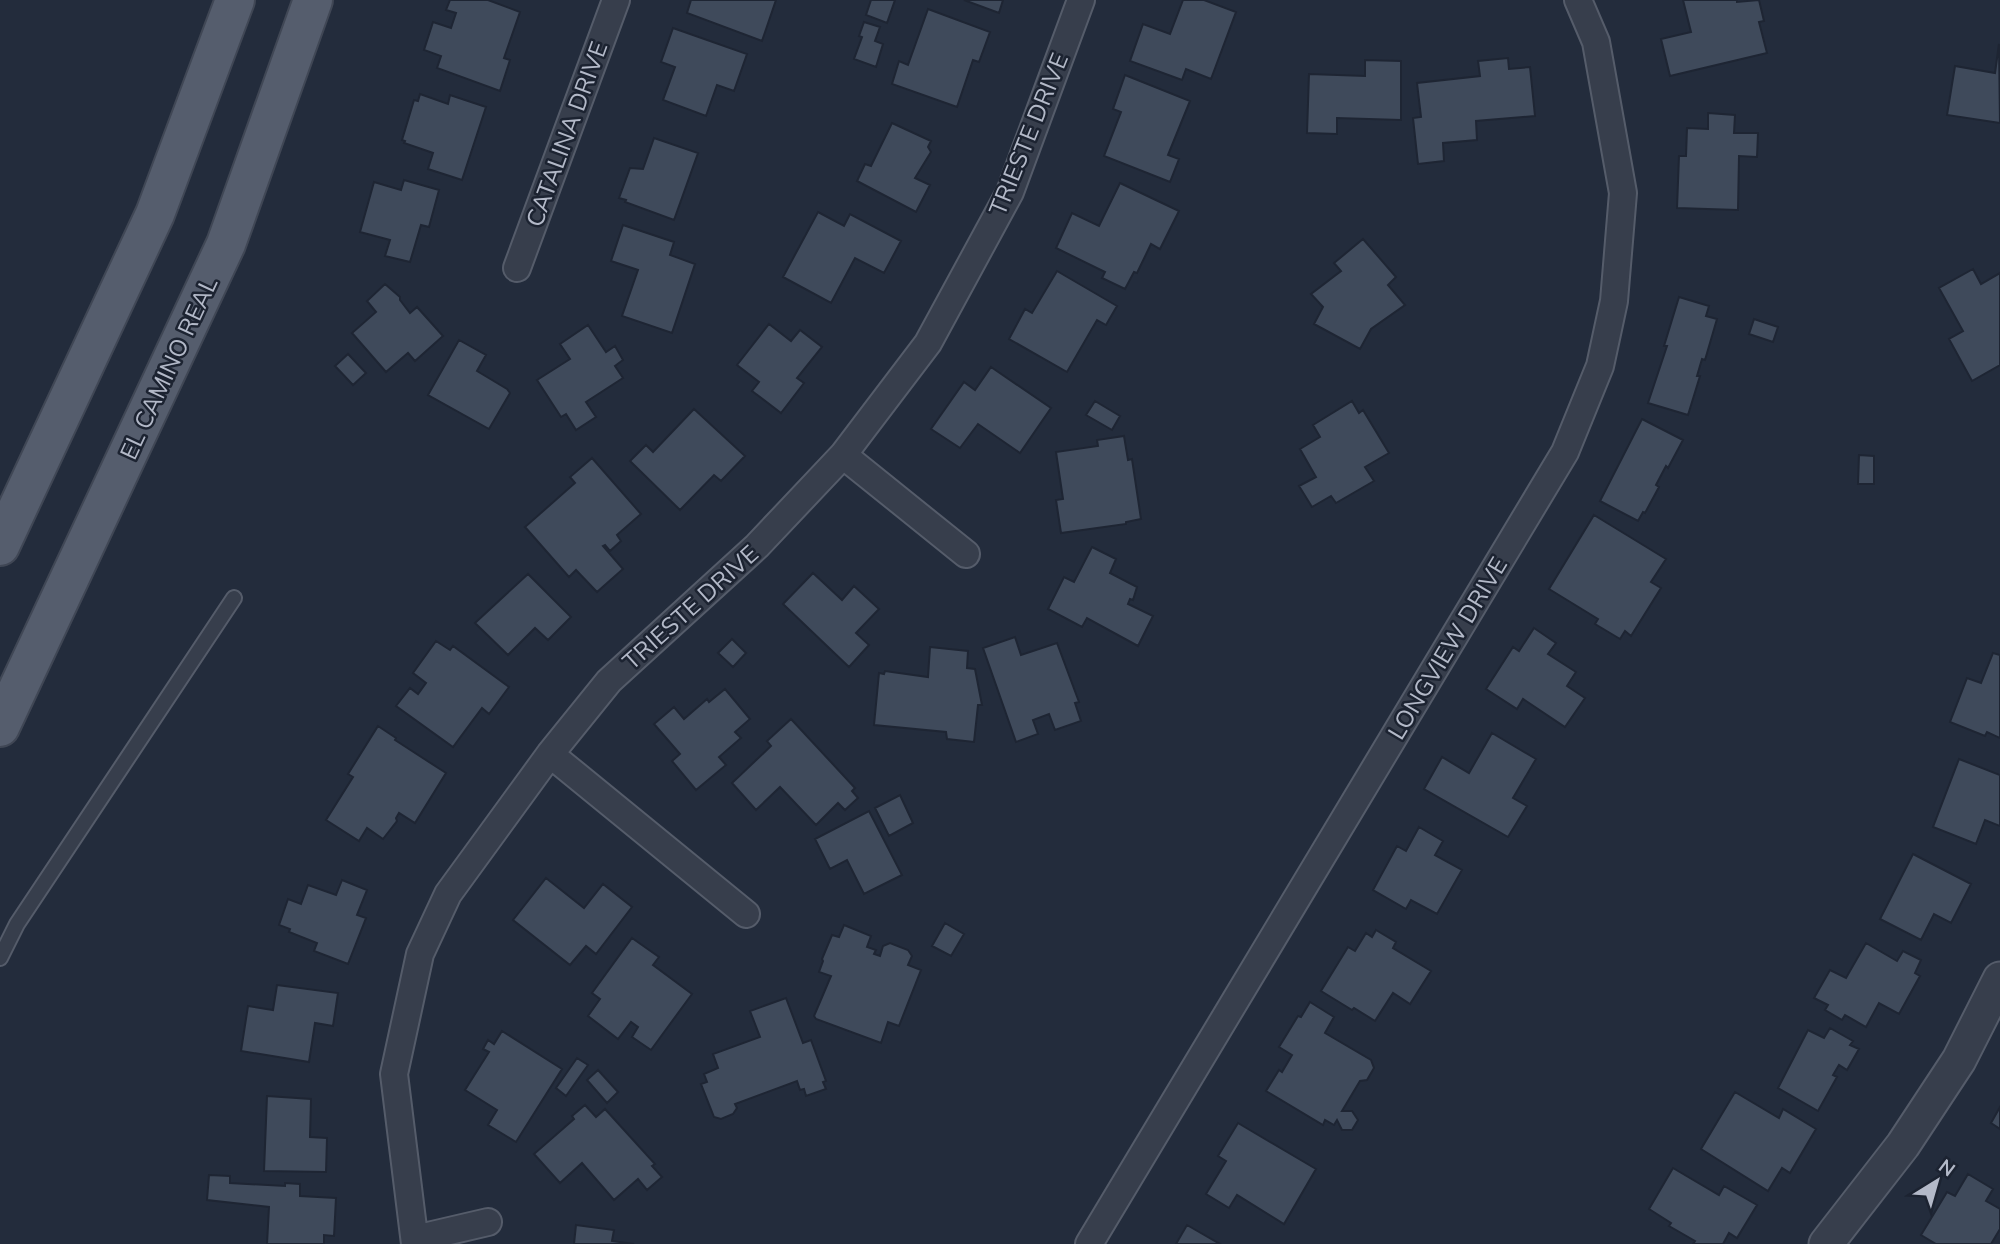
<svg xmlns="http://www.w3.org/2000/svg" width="2000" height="1244" viewBox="0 0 2000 1244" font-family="Mulish,sans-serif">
<rect width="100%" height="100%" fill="#232c3c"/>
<!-- building -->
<path fill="#3f4a5b" stroke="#1e2533" stroke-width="2" d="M450,0H488L520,12L504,58L510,60L500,91L437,68L441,56L424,50L433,22L451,28L456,13L446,10Z
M691,0H776L762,41L687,13Z
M871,0H895L887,23L866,15Z
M964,0H1003L999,13Z
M1183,0H1204L1236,12L1211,79L1186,69L1182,80L1130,61L1143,24L1170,34Z
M1683,0H1737V2L1759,0L1764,21L1759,22L1767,53L1670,76L1661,39L1691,32Z
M928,9L990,32L979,62L973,60L957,107L892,84L899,61L908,65Z
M864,22L880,27L875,41L883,44L876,67L854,59L862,37L859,36Z
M673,28L747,54L734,91L717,85L706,116L663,100L675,67L661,62Z
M1999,44L2000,123L1947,115L1955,66L1995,73Z
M1508,58L1509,69L1530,67L1535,116L1476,121L1477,140L1443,143L1444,161L1418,164L1413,118L1421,117L1417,83L1480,76L1478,61Z
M1365,60L1401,61V120L1337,118V134L1307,133L1309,74L1365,76Z
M1125,75L1190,101L1168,155L1179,159L1170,182L1104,156L1121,112L1113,109Z
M420,94L448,104L450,95L486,107L462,180L428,169L433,153L404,143L405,141L402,140L414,100L418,101Z
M1708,113L1735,115L1734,133H1758L1757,157L1739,156L1738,210L1677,208L1679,156H1686L1687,128L1708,129Z
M892,123L931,141L928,147L931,152L915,178L930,185L916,212L857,181L865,164L871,166Z
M654,138L698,153L674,220L625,202L626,200L619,198L630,168L643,169Z
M404,180L439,190L429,227L421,225L410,262L385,256L390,240L360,232L374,182L401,190Z
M1120,183L1179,211L1160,249L1151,244L1137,273L1134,272L1125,289L1102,278L1105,272L1056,248L1072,213L1099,226Z
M818,212L844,226L850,214L901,241L884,273L855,258L831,303L783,277Z
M623,225L674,242L670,255L695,264L672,333L622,316L638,270L611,261Z
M1363,239L1396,277L1388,285L1405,305L1371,329L1360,349L1314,324L1323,307L1311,294L1341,271L1334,263Z
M1973,269L1981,284L2000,273V365L1972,381L1949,339L1963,331L1939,288Z
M1057,271L1117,306L1106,325L1097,320L1067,372L1009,339L1025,309L1032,313Z
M385,284L400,297V300L410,313L417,307L443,336L415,361L408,353L386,372L352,333L376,312L367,301Z
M1679,297L1709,306L1706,316L1717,319L1705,360L1702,359L1697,376H1700L1688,415L1648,403L1667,346H1664Z
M1754,319L1778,327L1773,342L1749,334Z
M769,324L791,341L800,330L822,347L797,378L804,383L781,413L752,391L759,382L737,365Z
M588,325L606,352L615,346L623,360L615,366L623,378L586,402L596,417L576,430L566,414L561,417L537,380L570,359L560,344Z
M459,340L486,355L477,371L507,389L510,393L489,429L428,395Z
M348,354L366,373L353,385L335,366Z
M991,367L1051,408L1020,453L978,424L960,448L931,429L964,382L975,390Z
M1095,401L1120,416L1112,430L1086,415Z
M1352,401L1359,413L1363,410L1389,453L1365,467L1374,481L1336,503L1331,496L1312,507L1299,486L1316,477L1300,449L1320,437L1313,425Z
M694,409L745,456L721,481L714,475L680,510L630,461L646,445L653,452Z
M1642,419L1683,440L1668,468L1666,466L1656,485L1659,487L1645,513L1643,512L1638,521L1600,501Z
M1124,436L1128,460L1132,459L1141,519L1126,522V524L1061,533L1056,500L1063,499L1056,452L1098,446L1097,440Z
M1859,455L1874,456V484H1858Z
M592,458L641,514L617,535L621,541L610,551L605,545L603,546L623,569L597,592L576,570L569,577L525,527L575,483L570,477Z
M1594,515L1666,559L1651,582L1661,588L1631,636L1625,631L1620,639L1595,624L1598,619L1549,589Z
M1092,547L1116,559L1110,573L1137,587L1133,600L1130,599L1128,604L1153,616L1138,646L1087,618L1082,627L1048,609L1064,577L1074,582Z
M813,573L842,600L854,586L879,609L856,633L869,645L849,667L783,604Z
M528,574L571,617L548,640L535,628L508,655L475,623Z
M1534,628L1556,643L1548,654L1576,672L1567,686L1585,698L1565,727L1523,699L1517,709L1486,689L1513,647L1519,651Z
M1015,637L1021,655L1057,643L1079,702L1075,703L1081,721L1055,730L1049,714L1033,720L1038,734L1016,742L983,648Z
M732,639L746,653L733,667L718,653Z
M436,641L450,650L453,646L509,687L489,714L482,708L453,747L396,706L410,688L418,694L426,683L413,673Z
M930,647L968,651L967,668L975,669L982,705H978L974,742L947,739L946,732L874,725L879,673L884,674L885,671L928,677Z
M1993,653L2000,655V738L1987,732L1985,736L1950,722L1967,678L1981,683Z
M725,689L750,719L735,732L741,738L719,757L726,765L696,790L672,761L680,754L654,724L674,707L684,719L707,699L709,702Z
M791,719L855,788L852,791L858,798L845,810L838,803L816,825L780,787L756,810L732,783L771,746L767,741Z
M378,726L396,738L395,740L446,773L415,823L399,813L396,818L397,821L383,839L367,828L359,841L326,820L353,777L348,774Z
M1492,733L1536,759L1513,798L1527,806L1508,837L1424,789L1442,757L1469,773Z
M1959,759L2000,775V826L1985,820L1976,844L1933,827Z
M900,795L913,823L889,836L875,808Z
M869,811L902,875L864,894L847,860L830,869L815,839Z
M1419,827L1443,841L1435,855L1462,870L1437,914L1411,900L1406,909L1373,890L1397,846L1406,851Z
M1913,854L1971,884L1951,923L1934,914L1921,940L1880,919Z
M546,878L584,908L603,884L632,907L596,954L586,946L570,965L513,920Z
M342,880L367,890L357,915L366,918L348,964L314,951L317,943L289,932L290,929L279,925L288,899L301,904L308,885L336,895Z
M945,923L964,934L951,956L932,946Z
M844,925L871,936L867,947L876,950L874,954L880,956L883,946L890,943L908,950L912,956L908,965L921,970L899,1026L888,1022L881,1043L816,1019L814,1016L831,976L819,972L823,961L822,959L832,935L839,937Z
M1376,930L1396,942L1393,948L1431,971L1410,1004L1393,993L1375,1021L1354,1008L1352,1010L1321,991L1348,947L1355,951L1366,933L1372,937Z
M632,938L659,957L653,965L692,994L651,1050L632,1037L638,1027L631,1022L618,1039L588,1016L600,999L592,993Z
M1866,943L1897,961L1903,951L1921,960L1915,973L1920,976L1899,1014L1879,1003L1866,1027L1845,1015L1842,1020L1825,1010L1828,1005L1814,998L1830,970L1846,978Z
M277,985L338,993L333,1026L315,1023L309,1062L241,1051L248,1006L273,1010Z
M786,998L803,1043L811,1040L826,1081L823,1082L826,1089L806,1096L804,1089L800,1090L797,1081L735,1104L737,1108L733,1114L721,1119L714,1117L701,1084L707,1082L704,1074L718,1068L713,1054L760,1037L750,1011Z
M1310,1002L1334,1017L1325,1033L1371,1060L1374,1068L1367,1080L1360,1081L1342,1111H1352L1358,1120L1352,1130H1342L1337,1120L1334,1125L1325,1120L1323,1125L1266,1091L1279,1070L1282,1072L1292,1055L1279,1047L1298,1016L1301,1017Z
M1830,1028L1853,1041L1850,1045L1859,1049L1847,1070L1839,1065L1833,1075L1837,1077L1818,1111L1778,1088L1808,1030L1824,1038Z
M502,1031L562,1069L516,1142L488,1125L497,1110L465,1090L489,1052L483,1049L488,1040L494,1044Z
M577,1058L588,1065L566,1096L556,1088Z
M598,1070L618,1092L607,1103L587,1080Z
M1735,1092L1779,1118L1783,1109L1816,1129L1790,1173L1782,1168L1768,1191L1701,1149Z
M267,1096L311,1099L310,1137L327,1138L326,1172L264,1171Z
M585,1105L596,1117L605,1109L655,1164L652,1166L662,1177L647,1190L638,1179L614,1200L582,1163L560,1183L534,1154L574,1119L572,1116Z
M2000,1107V1129L1991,1123Z
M1238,1123L1316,1169L1284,1224L1237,1195L1229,1208L1206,1194L1226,1161L1218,1156Z
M1673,1168L1719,1195L1724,1186L1757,1205L1737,1238L1729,1233L1723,1244H1693L1695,1241L1669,1226L1671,1223L1649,1209Z
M1968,1174L1993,1189L1986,1201L2000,1209V1229L1991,1244H1936L1921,1235L1947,1192L1955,1196Z
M209,1175L230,1176V1183L285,1186V1183L300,1184V1196L336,1198L334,1236L324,1235V1244H267L269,1207L207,1200Z
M576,1225L614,1230L612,1241L634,1244H574Z
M1187,1225L1220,1244H1176Z"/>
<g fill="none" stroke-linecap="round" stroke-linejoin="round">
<!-- service casing -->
<g stroke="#555c6a" stroke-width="18">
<path id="service" d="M0,958L17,924L234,598"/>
</g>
<!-- minor casing -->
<g stroke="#555c6a" stroke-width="30">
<path id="minor" d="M517,268L616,0
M843,455L966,554
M550,754L746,914
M415,1239L488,1222
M415,1244L394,1074L420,954L448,894L550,754L609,681L757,546L843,455L928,343L1010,192L1081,0
M1089,1244L1565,452L1600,366L1614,301L1623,193L1596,42L1578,0"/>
</g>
<!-- tertiary casing -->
<g stroke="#555c6a" stroke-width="37">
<path id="tertiary" d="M1826,1244L1903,1145L1959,1060L2000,979"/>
</g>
<!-- primary casing -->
<g stroke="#404755" stroke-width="42">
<path id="primary" d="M0,546L155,214L235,0
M0,727L226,244L313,0"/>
</g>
<!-- service -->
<use href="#service" stroke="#373e4c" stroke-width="14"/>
<!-- minor -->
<use href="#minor" stroke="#373e4c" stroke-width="26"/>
<!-- tertiary -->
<use href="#tertiary" stroke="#373e4c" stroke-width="33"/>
<!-- primary -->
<use href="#primary" stroke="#555d6d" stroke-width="38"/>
</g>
<g text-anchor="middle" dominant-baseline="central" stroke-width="5" stroke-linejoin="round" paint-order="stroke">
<!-- street labels -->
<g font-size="24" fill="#b3b9c8" stroke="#1c2331">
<text transform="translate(566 134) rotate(-70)">CATALINA DRIVE</text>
<text transform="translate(1028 134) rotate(-68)">TRIESTE DRIVE</text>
<text transform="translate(168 368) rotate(-65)">EL CAMINO REAL</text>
<text transform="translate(690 607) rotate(-42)">TRIESTE DRIVE</text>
<text transform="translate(1447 648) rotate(-59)">LONGVIEW DRIVE</text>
</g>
</g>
<!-- north arrow -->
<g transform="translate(1937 1181) rotate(37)" stroke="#1c2331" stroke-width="5" paint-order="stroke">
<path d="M0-5L12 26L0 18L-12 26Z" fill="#b3b9c8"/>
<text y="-10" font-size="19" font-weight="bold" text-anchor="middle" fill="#b3b9c8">N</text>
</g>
</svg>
